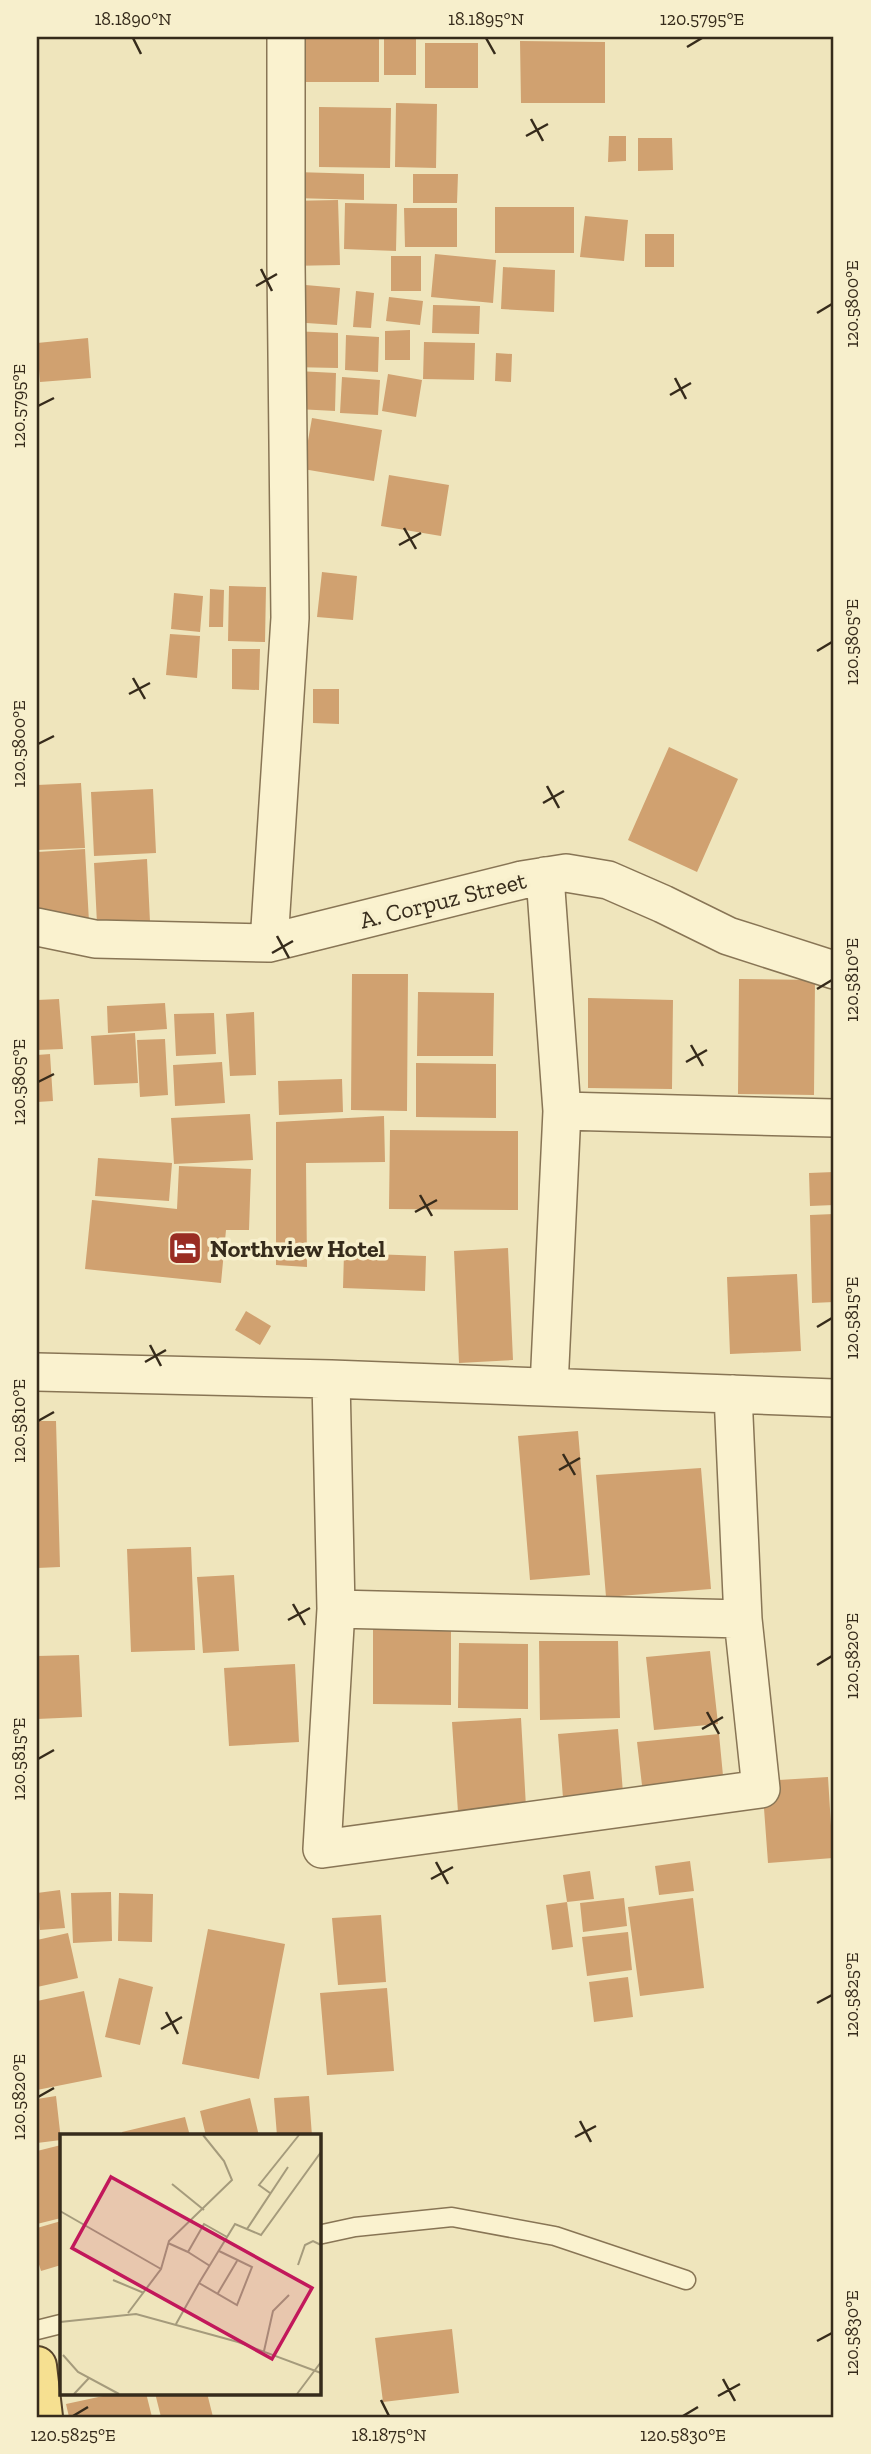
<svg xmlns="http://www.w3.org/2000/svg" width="871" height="2454" viewBox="0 0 871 2454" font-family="'Zilla Slab',serif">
<rect width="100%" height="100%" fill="#efe5bc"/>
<!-- building -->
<path fill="#d0a170" d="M302,37H379V82H302Z
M384,37H416V75H384Z
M520,41L605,42V103H521Z
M425,43H478V88H425Z
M396,103L437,104L436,168L395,167Z
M319,107L391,108L390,168L319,167Z
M609,136H626V161L608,162Z
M638,138H672L673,170L638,171Z
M295,172L364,174V200L295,198Z
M413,174H458L457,203H413Z
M338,200L340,265L288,266L287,201Z
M345,203L397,204L396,251L344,249Z
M495,207H574V253H495Z
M404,208H457V247H405Z
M585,216L628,220L624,261L580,257Z
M645,234H674V267H645Z
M435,254L496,260L493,303L431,297Z
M391,256H421V291H391Z
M503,267L555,270L554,312L501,309Z
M294,284L340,288L337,325L291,322Z
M356,291L374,293L371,328L353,327Z
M389,297L423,301L420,325L386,321Z
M433,305L480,306L479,334L432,333Z
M410,330V360H385V331Z
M291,331L338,333V368L290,367Z
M346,335L379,337L378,372L345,370Z
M88,338L91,378L40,382L37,343Z
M424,342L475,343L474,380L423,379Z
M496,353L512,354L511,382L495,381Z
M297,371L336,373L335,411L297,409Z
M388,374L422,380L416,417L382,411Z
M342,377L380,380L378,415L340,413Z
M312,418L382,430L374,481L303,469Z
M389,475L449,485L441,536L381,526Z
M322,572L357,576L353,620L317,617Z
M229,586L266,587L265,642L228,641Z
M210,589L224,590L223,627H209Z
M174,593L203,596L200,632L171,629Z
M170,634L200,636L197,678L166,675Z
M232,649H260L259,690L232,689Z
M313,689H339V724L313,723Z
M669,747L738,779L697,872L628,840Z
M81,783L85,848L37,850V785Z
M153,789L156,853L94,856L91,792Z
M85,849L89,922L37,925V852Z
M147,859L150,922L97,924L94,863Z
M352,974H408L407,1111L351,1110Z
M739,979L815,980L814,1095L738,1094Z
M418,992L494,993L493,1056H417Z
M588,998L673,1000L672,1089L588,1088Z
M59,999L63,1049L37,1050V1000Z
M165,1003L167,1029L108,1033L107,1006Z
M254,1012L256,1075L230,1076L226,1014Z
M214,1013L216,1054L176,1056L174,1014Z
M135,1033L138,1083L94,1085L91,1036Z
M165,1039L168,1095L140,1097L137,1040Z
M50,1054L53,1101L37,1102V1055Z
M222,1062L225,1103L175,1106L173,1065Z
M416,1063L496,1064V1118L416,1117Z
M342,1079L343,1112L279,1115L278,1081Z
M250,1114L253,1160L174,1164L171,1118Z
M384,1116L385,1162L306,1163L307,1267L276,1265V1122Z
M390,1130L518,1131V1210L389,1209Z
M98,1158L172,1163L169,1201L95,1196Z
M179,1166L251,1169L249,1230H226L221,1283L85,1269L92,1200L177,1209Z
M834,1172V1205L810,1206L809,1173Z
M834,1214V1302L812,1303L810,1215Z
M508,1248L513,1360L459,1363L454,1251Z
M344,1253L426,1256L425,1291L343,1288Z
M797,1274L801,1351L730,1354L727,1277Z
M246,1311L271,1326L260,1345L235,1330Z
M37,1421H56L60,1567L37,1568Z
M578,1431L590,1575L530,1580L518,1436Z
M701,1468L711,1589L606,1597L596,1475Z
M191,1547L195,1650L131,1652L127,1549Z
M234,1575L239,1651L203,1653L197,1577Z
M373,1628L451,1629V1705L373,1704Z
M539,1641H618L620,1718L540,1720Z
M459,1643L528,1644V1709L458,1708Z
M710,1651L718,1724L654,1730L646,1657Z
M79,1655L82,1717L37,1719V1656Z
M295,1664L299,1742L229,1746L224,1668Z
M521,1718L526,1807L458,1812L452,1722Z
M618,1729L623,1793L563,1798L558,1734Z
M719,1734L724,1786L643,1794L637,1742Z
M828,1777L833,1858L768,1863L762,1781Z
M690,1861L694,1891L659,1895L655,1866Z
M590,1871L594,1899L567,1902L563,1875Z
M60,1890L65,1928L40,1930L37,1893Z
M111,1892L112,1941L73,1943L71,1893Z
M119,1893L153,1894L152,1942L118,1941Z
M624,1898L627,1926L583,1932L580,1903Z
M693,1898L704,1988L640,1996L628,1907Z
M567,1902L573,1947L552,1950L546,1905Z
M381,1915L386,1982L338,1985L332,1918Z
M208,1929L285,1944L259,2079L182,2064Z
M628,1932L632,1970L587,1976L582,1937Z
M68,1933L78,1978L37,1987V1940Z
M628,1977L633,2017L594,2022L589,1982Z
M119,1978L153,1987L140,2045L105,2037Z
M387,1988L394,2071L327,2075L320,1993Z
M84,1991L102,2077L37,2090V2001Z
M56,2096L61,2140L37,2143V2099Z
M309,2096L312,2136H277L274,2098Z
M250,2098L259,2136H206L200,2111Z
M185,2117L190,2136H123L122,2132Z
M61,2145V2218L37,2224V2151Z
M61,2221V2265L41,2271L37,2258V2228Z
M452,2329L459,2393L383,2402L375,2338Z
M117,2393H146L152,2417H69L66,2404Z
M155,2393H207L213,2417H161Z"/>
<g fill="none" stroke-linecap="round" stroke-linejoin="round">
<!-- lane casing -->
<g stroke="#887555" stroke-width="21">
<path id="lane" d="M318,2235L355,2227L452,2217L555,2236L686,2280
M37,2330L61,2324"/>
</g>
<!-- street casing -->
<g stroke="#887555" stroke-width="40">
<path id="street" d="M545,876L562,1111
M37,927L95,939L269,943L522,880L566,873L608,880L663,904L728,936L834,970
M269,943L290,618L286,265V37
M37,1372L331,1379L336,1609L322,1849L761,1789L743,1619L733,1394
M331,1379L834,1398
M549,1387L562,1111L834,1118
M336,1609L743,1619"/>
</g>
<!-- primary casing -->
<g stroke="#55422a" stroke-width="42">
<path id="primary" d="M37,2366L43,2417"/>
</g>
<!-- lane -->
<use href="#lane" stroke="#faf2cf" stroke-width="18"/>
<!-- street -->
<use href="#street" stroke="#faf2cf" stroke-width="37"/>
<!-- primary -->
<use href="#primary" stroke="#f6e091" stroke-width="38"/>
</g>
<!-- ticks -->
<path fill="none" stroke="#362b1b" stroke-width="2.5" d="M133,38L141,54M486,38L495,54M687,47L702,38M531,119L543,141M526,136L548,124M261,269L272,291M256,286L277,274M817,313L832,304M675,378L686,399M670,395L691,383M38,406L54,398M404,528L416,549M399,545L421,533M817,651L832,642M133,678L145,699M129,694L150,683M38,744L54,736M547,786L559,808M543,803L564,791M277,936L289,958M272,953L293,941M817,989L832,980M691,1045L703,1066M686,1062L707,1050M38,1082L54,1074M420,1195L432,1216M415,1212L437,1200M817,1327L832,1318M150,1345L161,1366M145,1362L166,1350M38,1421L54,1412M563,1454L575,1475M559,1470L580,1458M293,1604L305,1625M288,1620L310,1608M817,1665L832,1656M707,1712L719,1734M702,1729L723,1717M38,1759L54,1750M436,1862L448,1884M431,1879L453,1867M817,2003L832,1995M166,2012L178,2034M161,2029L182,2017M38,2097L54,2088M580,2121L591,2142M575,2137L596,2126M817,2341L832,2333M723,2379L735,2401M718,2396L740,2384M381,2400L389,2416M73,2416L88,2407M683,2416L698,2407"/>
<!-- icons -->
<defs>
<g id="hotel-square" transform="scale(1.75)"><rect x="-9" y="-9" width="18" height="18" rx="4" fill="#992d23" stroke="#f7efcc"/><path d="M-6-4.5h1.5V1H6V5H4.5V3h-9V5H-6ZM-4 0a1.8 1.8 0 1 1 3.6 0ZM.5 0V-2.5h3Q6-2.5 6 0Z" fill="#fff"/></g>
</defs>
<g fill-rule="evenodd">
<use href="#hotel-square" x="185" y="1248"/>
</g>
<g text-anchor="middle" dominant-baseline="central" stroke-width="7" stroke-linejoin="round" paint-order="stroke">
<!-- street labels -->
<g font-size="24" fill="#362b1b" stroke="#f7efcc">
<text transform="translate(443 900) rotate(-14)">A. Corpuz Street</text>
</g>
<!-- poi labels -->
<g font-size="24" font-weight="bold" fill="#362b1b" stroke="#f7efcc" text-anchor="start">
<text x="210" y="1248">Northview Hotel</text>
</g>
</g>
<!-- overview -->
<g transform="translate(60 2134)">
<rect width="261" height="261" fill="#efe5bc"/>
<path fill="none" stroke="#a59b7c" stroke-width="2" d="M112,50L144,76M210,59L199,51L239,1M0,77L101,135M187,95L228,33M108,109L128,118M238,131L245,111L253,107L261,111M150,132L128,118L144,90L167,103M53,146L84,159M139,149L175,90L201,101L261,18M158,159L177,127M68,179L101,135L109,107L172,46L164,27L143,1M0,188L76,180L178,208L261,239M116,190L139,149L177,171L192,133L159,117M204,217L213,177L229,161M3,221L18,238L59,260M14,260L29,244M237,260L261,228"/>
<path fill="#c2185b" fill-opacity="0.15" stroke="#c2185b" stroke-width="3.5" d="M51,43L252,154L212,225L12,114Z"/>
<rect width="261" height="261" fill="none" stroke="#362b1b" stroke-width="3.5"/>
</g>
<!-- border -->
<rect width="871" height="2454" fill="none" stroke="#f7efcc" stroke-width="77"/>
<rect x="38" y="38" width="794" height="2378" fill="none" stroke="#362b1b" stroke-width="2.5"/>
<g font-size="18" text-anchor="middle" fill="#362b1b">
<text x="133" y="25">18.1890°N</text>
<text x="486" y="25">18.1895°N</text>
<text x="702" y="25">120.5795°E</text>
<text transform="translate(852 304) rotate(-90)" y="6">120.5800°E</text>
<text transform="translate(19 406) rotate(-90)" y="6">120.5795°E</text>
<text transform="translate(852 642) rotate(-90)" y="6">120.5805°E</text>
<text transform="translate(19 744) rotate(-90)" y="6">120.5800°E</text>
<text transform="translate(852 980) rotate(-90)" y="6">120.5810°E</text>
<text transform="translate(19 1082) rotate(-90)" y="6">120.5805°E</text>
<text transform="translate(852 1318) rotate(-90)" y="6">120.5815°E</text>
<text transform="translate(19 1421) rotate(-90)" y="6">120.5810°E</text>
<text transform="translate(852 1656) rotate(-90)" y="6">120.5820°E</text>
<text transform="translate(19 1759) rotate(-90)" y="6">120.5815°E</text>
<text transform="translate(852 1995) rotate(-90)" y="6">120.5825°E</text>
<text transform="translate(19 2097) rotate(-90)" y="6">120.5820°E</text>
<text transform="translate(852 2333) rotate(-90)" y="6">120.5830°E</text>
<text x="73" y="2441">120.5825°E</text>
<text x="389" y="2441">18.1875°N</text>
<text x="683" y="2441">120.5830°E</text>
</g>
</svg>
